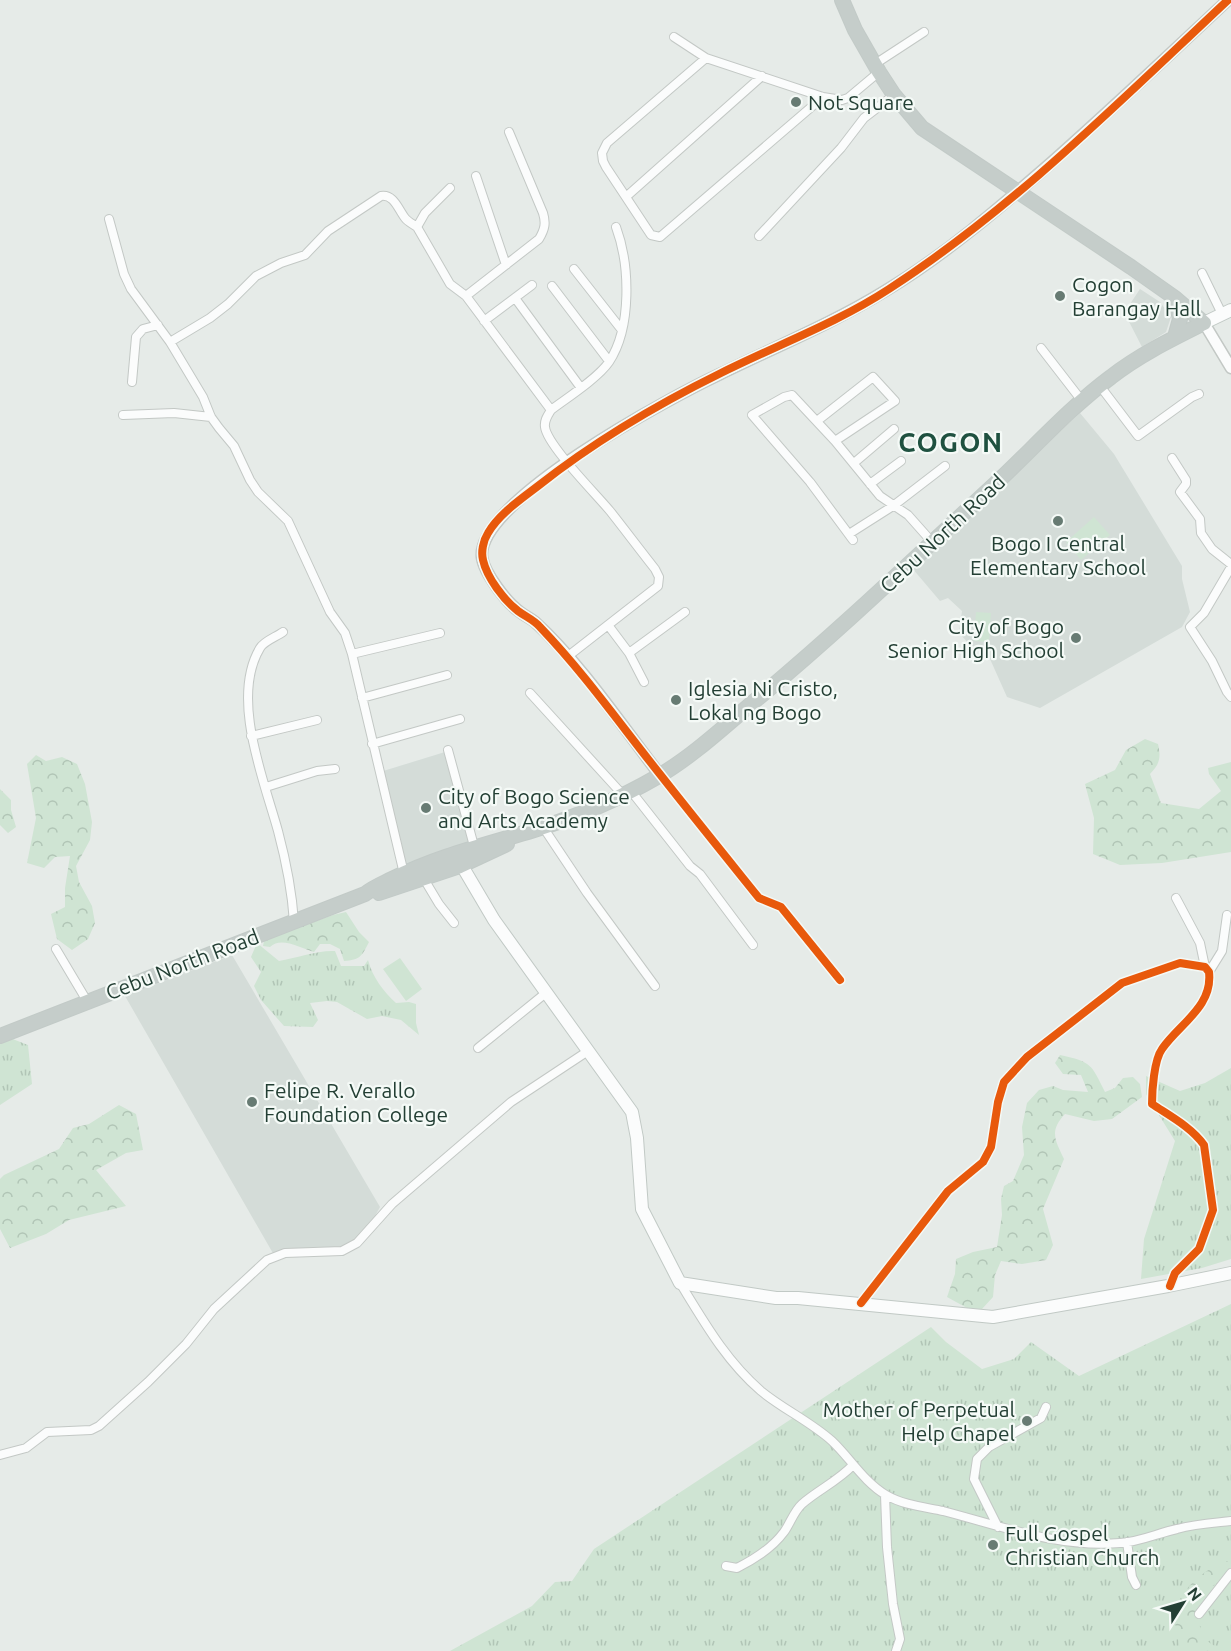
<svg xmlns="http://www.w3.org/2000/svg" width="1231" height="1651" viewBox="0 0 1231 1651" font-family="Ubuntu,sans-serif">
<defs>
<pattern id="grass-tufts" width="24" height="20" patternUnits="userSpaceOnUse" patternTransform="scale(1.5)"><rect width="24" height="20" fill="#cfe4d3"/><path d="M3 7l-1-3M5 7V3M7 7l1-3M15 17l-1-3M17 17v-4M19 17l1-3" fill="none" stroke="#b1c5b6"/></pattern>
<pattern id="forest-crowns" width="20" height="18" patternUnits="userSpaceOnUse" patternTransform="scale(1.5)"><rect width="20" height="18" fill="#cfe4d3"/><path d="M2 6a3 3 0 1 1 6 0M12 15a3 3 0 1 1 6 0" fill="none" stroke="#b1c5b6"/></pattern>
</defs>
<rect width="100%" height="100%" fill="#e6ebe8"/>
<!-- built -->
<path fill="#d4dcd8" d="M1140,289L1160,302L1171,317L1166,332L1142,347L1122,308L1130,304Z
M1080,413L1114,454L1182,566V579L1190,612L1182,627L1040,708L1007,697L986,650L971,646L959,633L962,611L948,598L940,601L912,568Z
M445,752L471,845L407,868L380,772Z
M232,955L380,1207L364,1236L352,1249L274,1255L125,996Z"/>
<!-- grass -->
<path fill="url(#grass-tufts)" d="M257,943L279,961C296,958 318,950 335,951L341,966H364L368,960C373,978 383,991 396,1003L409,1002L416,1004V1023L419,1035L401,1020L382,1016L367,1019L337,1002L327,1001L310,1003L318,1020L313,1027L284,1026L261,1000L254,986L261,972L251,957Z
M10,1038L28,1045L32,1084L0,1105V1044Z
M1231,1068V1259L1202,1268L1141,1279L1144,1239L1175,1141L1146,1094V1076L1180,1091L1205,1083Z
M1231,1304V1651H450L532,1606L555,1582L572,1581L594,1549L931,1327L946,1342L982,1369L1014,1359L1031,1342L1079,1376Z"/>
<!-- forest -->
<path fill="url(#forest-crowns)" d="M1145,739L1158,744C1161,757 1160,764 1150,774L1161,803L1199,809L1221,791L1209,774L1208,768L1231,762V852L1162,863L1120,865L1093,854L1094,818L1085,784L1115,770L1126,750Z
M36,755L46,761L62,757L77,764L85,784L92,822L90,840L76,866L79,882L92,906L95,923L88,939L72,950L57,939L51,914L65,907V888L70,856L55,857L44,868L27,863L36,818L27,764Z
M0,789L11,800V810L16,827L8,833L0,825Z
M346,912L359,932L369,942C362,956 360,960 344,961L340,949L330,944H320L314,952C300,948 281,936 270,947L263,946L264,941L269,938L333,915Z
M1060,1055C1092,1062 1091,1064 1105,1092L1115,1088L1123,1078L1133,1077L1140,1084L1142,1097L1112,1119L1094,1121L1065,1114C1049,1131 1055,1140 1064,1159L1043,1209L1053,1245L1046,1260L1022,1264L1001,1261L995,1275L993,1297L982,1309L967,1308L947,1297L955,1274L956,1259L973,1252L997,1247L1002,1215L1001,1199L1004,1186L1013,1181L1024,1155L1022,1127L1027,1103L1039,1090L1053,1086L1063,1090L1088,1092L1081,1075L1063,1074L1055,1063Z
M119,1105L136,1114L143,1150L126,1153L96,1170L126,1206L69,1220L46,1234L10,1248L0,1229V1179L4,1175L59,1149L73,1128L89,1124Z
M1222,1561H1231V1575C1224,1580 1212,1584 1207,1591C1196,1606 1195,1630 1210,1643C1215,1647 1222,1649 1228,1651H1183L1180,1648C1178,1639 1175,1628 1175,1619C1176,1591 1200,1575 1222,1561Z"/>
<!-- pitch -->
<path fill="#cfe4d3" d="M1094,517L1110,535L1081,560L1066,542Z
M976,612L991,613L989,642L974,641Z
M400,958L422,989L406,1001L383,969Z"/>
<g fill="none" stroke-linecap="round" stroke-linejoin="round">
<!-- minor casing -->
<g stroke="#c3c8c5" stroke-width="10">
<path id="minor" d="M674,37L706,58L823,97L842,100L848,98L879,72
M706,58L607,143L602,153L603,161L606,167L651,235L660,237L823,97
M875,64L924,32
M476,176L506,265
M450,188L425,213L417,227L450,284L466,296L551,410
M627,196L762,76
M109,219L124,274L131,289L170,342L203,397L211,417L219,428L234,446L250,480L258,492L288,521L330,612L345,633L352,654L405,878
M759,236L841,148L864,118L894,95
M574,269L621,329
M1202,273L1222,314
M552,286L609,361
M466,296L539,239C545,229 546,223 543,213L509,132
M515,298L581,388
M484,321L532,285
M170,342L210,318L228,304L256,276L281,263L305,255L328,231L381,196C394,194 398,209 405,218C408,222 413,224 417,227
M1041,348L1082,401
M132,382L136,337L143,329L158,325
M1100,386L1138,436L1192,397L1199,394
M123,415L174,413L211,417
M817,421L873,377L895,401L835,441
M1172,458L1186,480V484L1180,492L1200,519L1201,533L1212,549L1231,564
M854,463L894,429
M870,484L901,461
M849,534L893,506L945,466
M853,540L810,482L752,415L784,397L792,395L835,441L880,496L908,515L932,542
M1231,567L1204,613L1190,627L1212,661L1227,692L1231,697
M608,625L629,653L644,682
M283,632C276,637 264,641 260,648C230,698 264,780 278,831C286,861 292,891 294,922
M629,653L685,612
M352,654L440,633
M567,657L658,586L659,577L655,569C640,550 625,530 610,511C596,494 547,445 545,427C544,420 548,415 551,410C567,398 598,378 609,362C632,327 630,265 616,227
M530,693L623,795
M362,698L447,675
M251,736L317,720
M372,744L460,719
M448,750L474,846
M660,775L759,898L781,907L840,980
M266,787L317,771L335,769
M631,791L690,866L700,874L753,945
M543,827L587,893L655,986
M424,879L439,904L454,923
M1176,898L1200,943L1205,967
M56,949L87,1001
M1209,972L1222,951L1227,915
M478,1048L547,992
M680,1283C704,1322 726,1361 761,1391C783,1409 811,1422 832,1441C850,1458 864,1482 886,1495C903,1505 924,1507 943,1511C1001,1526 1058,1548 1120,1543C1140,1542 1158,1533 1177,1529C1195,1524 1213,1523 1231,1521
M861,1303L948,1191L983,1162L991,1147L998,1102L1004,1082L1027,1057L1122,983L1180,963L1205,967L1209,972C1213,1007 1179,1024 1162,1049C1154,1060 1152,1091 1152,1104C1170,1116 1191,1127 1204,1145L1213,1210L1199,1249L1175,1273L1170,1286
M0,1455L26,1448L47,1432L91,1430L99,1426L148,1382L186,1344L214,1309L267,1260L285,1253L342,1251L357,1243L392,1204L511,1102L588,1051
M885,1495L887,1547L893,1604L900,1639L896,1651
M998,1527L974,1479L977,1459L989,1447L1041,1418L1046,1407
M1127,1542L1132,1577L1136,1585
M726,1566L737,1568C753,1560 773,1547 784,1532C790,1524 794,1511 802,1504C818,1490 838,1481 853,1465
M1199,1614L1231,1573"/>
</g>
<!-- tertiary casing -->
<g stroke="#c3c8c5" stroke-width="13">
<path id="tertiary" d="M1204,323L1231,368
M660,775C622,726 581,664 535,622C530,618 525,616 520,612C507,603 484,573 482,557C476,501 673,396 720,374C775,347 833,323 885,291C945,255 998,209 1051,163C1111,110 1169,55 1228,0"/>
</g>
<!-- secondary casing -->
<g stroke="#c1c9c5" stroke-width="14">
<path id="secondary" d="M1204,323L1231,310
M458,859L494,920L632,1112L637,1138L642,1209L680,1283L776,1298H798L993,1317L1168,1286L1231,1273"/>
</g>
<!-- trunk casing -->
<g stroke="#c2cac7" stroke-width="16">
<path id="trunk" d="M1175,298L1180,319L1175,337
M379,893L460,866L507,844
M0,1036L365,894C374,887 382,884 392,879C438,856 485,845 534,830C576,817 619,799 657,777C695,755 729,722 763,694C842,628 917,556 993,486C1032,450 1068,409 1111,377C1139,355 1172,339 1204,323L1175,298L1131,267L922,128L894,95L879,72L855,30L842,0"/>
</g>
<!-- minor -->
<use href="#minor" stroke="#fbfcfc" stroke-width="8"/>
<!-- tertiary -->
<use href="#tertiary" stroke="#fbfcfc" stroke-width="10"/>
<!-- secondary -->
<use href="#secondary" stroke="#fbfcfc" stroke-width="12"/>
<!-- trunk -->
<use href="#trunk" stroke="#c5cdca" stroke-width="14"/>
<!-- cycleway casing -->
<g stroke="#f5faf7" stroke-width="11">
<path id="cycleway" d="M840,980L781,907L759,898C726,857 692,815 659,773C620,724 584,673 540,627C534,620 526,617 518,611C504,600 487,578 483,560C481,552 483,541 488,533C499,514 521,499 538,486C595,441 656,405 721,373C777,345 837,323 889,289C1014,208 1120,101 1228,0
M861,1303L948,1191L983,1162L991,1147L998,1102L1004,1082L1027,1057L1122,983L1180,963L1205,967L1209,972C1213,1007 1179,1024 1162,1049C1154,1060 1152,1091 1152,1104C1170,1116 1191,1127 1204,1145L1213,1210L1199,1249L1175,1273L1170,1286"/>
</g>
<!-- cycleway -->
<use href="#cycleway" stroke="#e8590c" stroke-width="8"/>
</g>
<!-- markers -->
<g fill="#677b73" stroke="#f5faf7" stroke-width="2">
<circle cx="796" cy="102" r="6"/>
<circle cx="1060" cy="296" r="6"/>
<circle cx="1058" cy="521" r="6"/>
<circle cx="1076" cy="638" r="6"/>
<circle cx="676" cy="700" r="6"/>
<circle cx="426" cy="808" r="6"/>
<circle cx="252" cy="1102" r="6"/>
<circle cx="1027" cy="1421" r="6"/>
<circle cx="993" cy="1545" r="6"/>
</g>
<g text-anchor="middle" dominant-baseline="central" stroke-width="4.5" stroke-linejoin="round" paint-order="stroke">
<!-- poi labels -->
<g font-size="21" fill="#233f34" stroke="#f5faf7" text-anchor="start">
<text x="808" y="102">Not Square</text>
<text x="1072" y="284">Cogon<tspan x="1072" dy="24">Barangay Hall</tspan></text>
<text x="1058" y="543" text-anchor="middle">Bogo I Central<tspan x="1058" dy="24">Elementary School</tspan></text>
<text x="1064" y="626" text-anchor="end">City of Bogo<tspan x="1064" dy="24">Senior High School</tspan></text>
<text x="688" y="688">Iglesia Ni Cristo,<tspan x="688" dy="24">Lokal ng Bogo</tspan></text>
<text x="438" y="796">City of Bogo Science<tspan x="438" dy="24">and Arts Academy</tspan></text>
<text x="264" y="1090">Felipe R. Verallo<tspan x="264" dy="24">Foundation College</tspan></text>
<text x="1015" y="1409" text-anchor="end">Mother of Perpetual<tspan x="1015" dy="24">Help Chapel</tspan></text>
<text x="1005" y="1533">Full Gospel<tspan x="1005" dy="24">Christian Church</tspan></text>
</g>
<!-- street labels -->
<g font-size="21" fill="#233f34" stroke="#f5faf7">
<text transform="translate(942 533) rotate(-43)">Cebu North Road</text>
<text transform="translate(182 964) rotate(-21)">Cebu North Road</text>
</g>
<!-- district labels -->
<g font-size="27" font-weight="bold" letter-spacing="1.5" fill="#1f5140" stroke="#f5faf7">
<text x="951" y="442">COGON</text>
</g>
</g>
<!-- north arrow -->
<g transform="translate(1183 1603) rotate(53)" stroke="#f5faf7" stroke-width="4.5" paint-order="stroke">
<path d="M0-4.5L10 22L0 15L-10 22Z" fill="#233f34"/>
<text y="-9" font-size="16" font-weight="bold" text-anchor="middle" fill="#233f34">N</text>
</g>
</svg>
